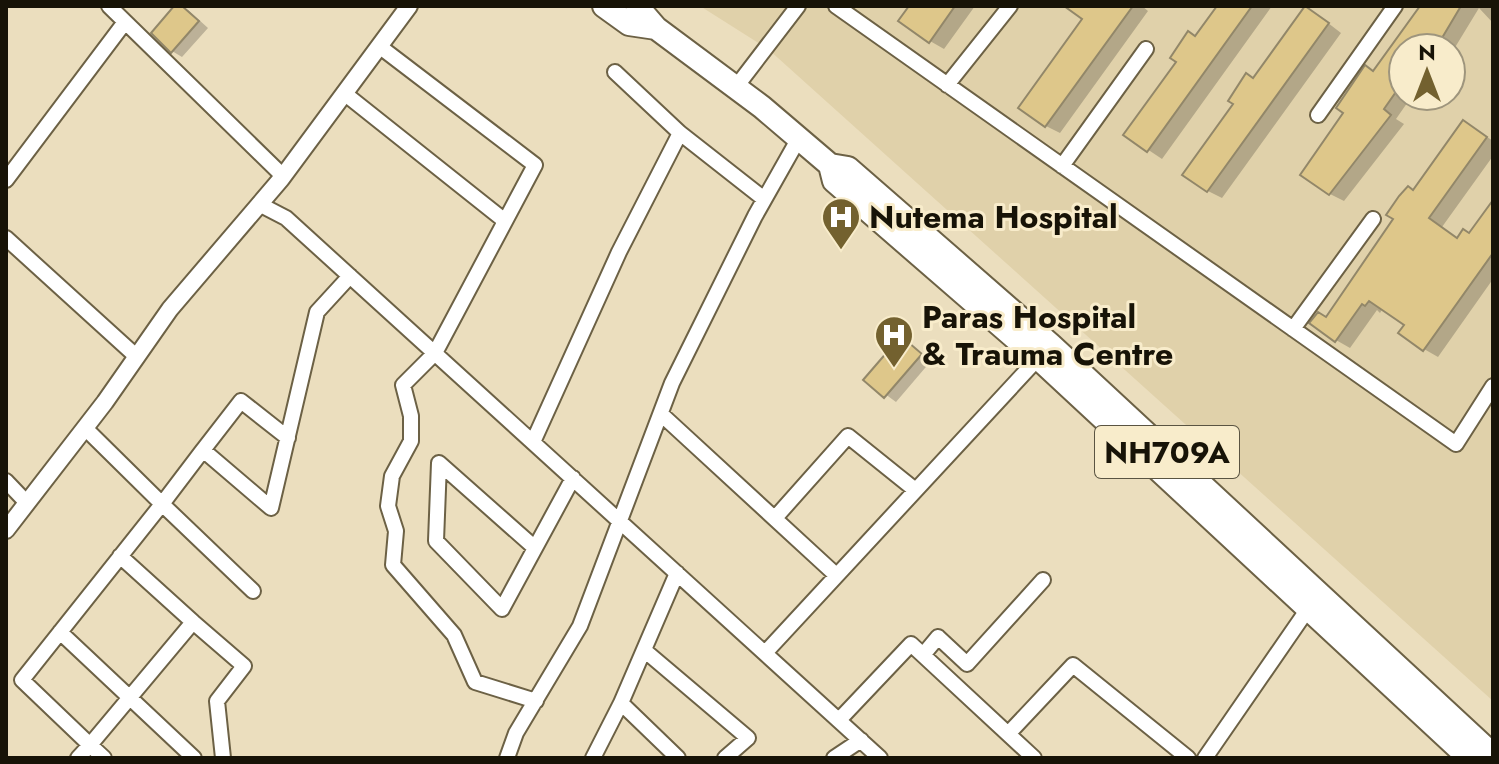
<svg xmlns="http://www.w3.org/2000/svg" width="1499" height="764" viewBox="0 0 1499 764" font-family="Jost,sans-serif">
<rect width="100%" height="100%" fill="#ebdebe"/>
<!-- built -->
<path fill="#e0d1aa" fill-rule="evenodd" d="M700,6H1493V701L768,49ZM1403,48H1451V96H1403Z"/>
<!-- shadow -->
<path fill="#0003" d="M177,6L188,10L208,28L182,57L172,51Z
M911,6H975L944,49L930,41Z
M1068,6H1142L1148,11L1060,133L1046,126L1085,18Z
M1219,6H1272L1162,159L1126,135Z
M1422,6H1493V23L1479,8L1451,54V48H1403V96H1412L1396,119L1404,124L1344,201L1330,194L1374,73Z
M1319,16L1341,33L1222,198L1208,191L1254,80Z
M1477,130L1493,141V156L1442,227L1458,239L1470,236L1493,205V279L1438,357L1424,349L1406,325L1383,308L1380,313L1377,310L1350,348L1336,340L1326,319L1414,192Z
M902,339L931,361L896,402L866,380Z"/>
<!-- building -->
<path fill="#dec78a" stroke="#928769" stroke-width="2" d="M174,6H182L199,21L171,53L151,33Z
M909,6H955L929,43L898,21Z
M1064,6H1133L1045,127L1018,108L1082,19Z
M1217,6H1252L1147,152L1123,135L1176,62L1170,58L1188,31L1195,36Z
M1305,6L1329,23L1207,192L1182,175L1233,104L1228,101L1246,73L1253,78Z
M1420,6H1461L1436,48H1403V93L1398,89L1384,109L1391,115L1329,195L1300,175L1343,113L1336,108L1365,65L1373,71Z
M1463,120L1487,137L1429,218L1457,238L1463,229L1469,233L1493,200V253L1423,351L1398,333L1404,325L1369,301L1365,306L1362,304L1335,342L1309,323L1318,312L1326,317L1393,219L1386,215L1399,196L1408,186L1413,190Z
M901,336L922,354L884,398L863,380Z"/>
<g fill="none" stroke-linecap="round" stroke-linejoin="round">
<!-- minor casing -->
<g stroke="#6c6145" stroke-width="18">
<path id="minor" d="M109,6L283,176
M836,6L1456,444L1493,386
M379,46L535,165L435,353L403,385L411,416V441L392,476L388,506L396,531L393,565L454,635L475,682L536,701
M615,72L680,133L764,199
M947,85L1010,6
M736,87L798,6
M344,93L505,221
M1318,115L1395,6
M1062,166L1146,49
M6,180L125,22
M259,204L286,218L880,758
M6,238L137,357
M1293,329L1373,219
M661,414L836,575
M85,428L162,504L203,450L271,508L317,312L350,276
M533,442L619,252L680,133
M203,450L241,401L288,438
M6,481L27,503
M775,518L848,436L914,489
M535,548L439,463L436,541L502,609L573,478
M120,556L193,622L90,745L22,680L162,504L253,591
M677,573L621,703L678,758
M193,622L244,666L217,701L223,758
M60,632L194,758
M644,650L748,738L725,758
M765,653L1042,354
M923,655L938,637L967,664L1043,580
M839,720L911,644L1034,758
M1008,734L1073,665L1188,758
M78,758L90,745L104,758
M507,758L516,733L580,626L672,383L755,216L799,138
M593,758L621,703
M834,758L861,740
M1205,758L1312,603"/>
</g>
<!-- tertiary casing -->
<g stroke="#6c6145" stroke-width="20">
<path id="tertiary" d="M6,530L105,402L170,309L281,179L409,6"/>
</g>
<!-- trunk casing -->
<g stroke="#6c6145" stroke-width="26">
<path id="trunk" d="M604,6L629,24L656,28
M637,6L656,28L762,107L830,165L848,168L1051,345L1493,755
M830,165L834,181L1038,358L1469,758"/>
</g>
<!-- minor -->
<use href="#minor" stroke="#fff" stroke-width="14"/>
<!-- tertiary -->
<use href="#tertiary" stroke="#fff" stroke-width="16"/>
<!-- trunk -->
<use href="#trunk" stroke="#fff" stroke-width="22"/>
</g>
<!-- icons -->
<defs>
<g id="hospital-pin" transform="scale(2)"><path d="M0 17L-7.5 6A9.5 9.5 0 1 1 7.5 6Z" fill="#73612f" stroke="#f8eccb"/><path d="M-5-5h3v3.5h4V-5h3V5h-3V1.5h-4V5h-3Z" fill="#fff"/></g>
</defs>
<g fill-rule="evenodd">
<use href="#hospital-pin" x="841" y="217"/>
<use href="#hospital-pin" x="894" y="335"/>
</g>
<g text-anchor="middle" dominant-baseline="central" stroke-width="6" stroke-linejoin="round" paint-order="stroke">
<!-- shield labels -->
<rect fill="#f8eccb" stroke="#5a5442" stroke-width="2" x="1095" y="426" width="144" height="52" rx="6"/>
<g font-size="30" font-weight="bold" fill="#171307">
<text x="1167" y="452">NH709A</text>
</g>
<!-- poi labels -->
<g font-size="32" font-weight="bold" fill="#171307" stroke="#f8eccb" text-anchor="start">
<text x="869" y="217">Nutema Hospital</text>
<text x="922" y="317">Paras Hospital<tspan x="922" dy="37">&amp; Trauma Centre</tspan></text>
</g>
</g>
<!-- border -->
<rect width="1499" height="764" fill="none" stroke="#171307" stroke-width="16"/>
<!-- north arrow -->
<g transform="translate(1427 72)"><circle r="38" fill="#f8eccb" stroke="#9e957d" stroke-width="2"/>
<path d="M0-6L14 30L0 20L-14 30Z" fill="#73612f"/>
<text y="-12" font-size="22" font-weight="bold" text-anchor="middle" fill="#171307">N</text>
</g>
</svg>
